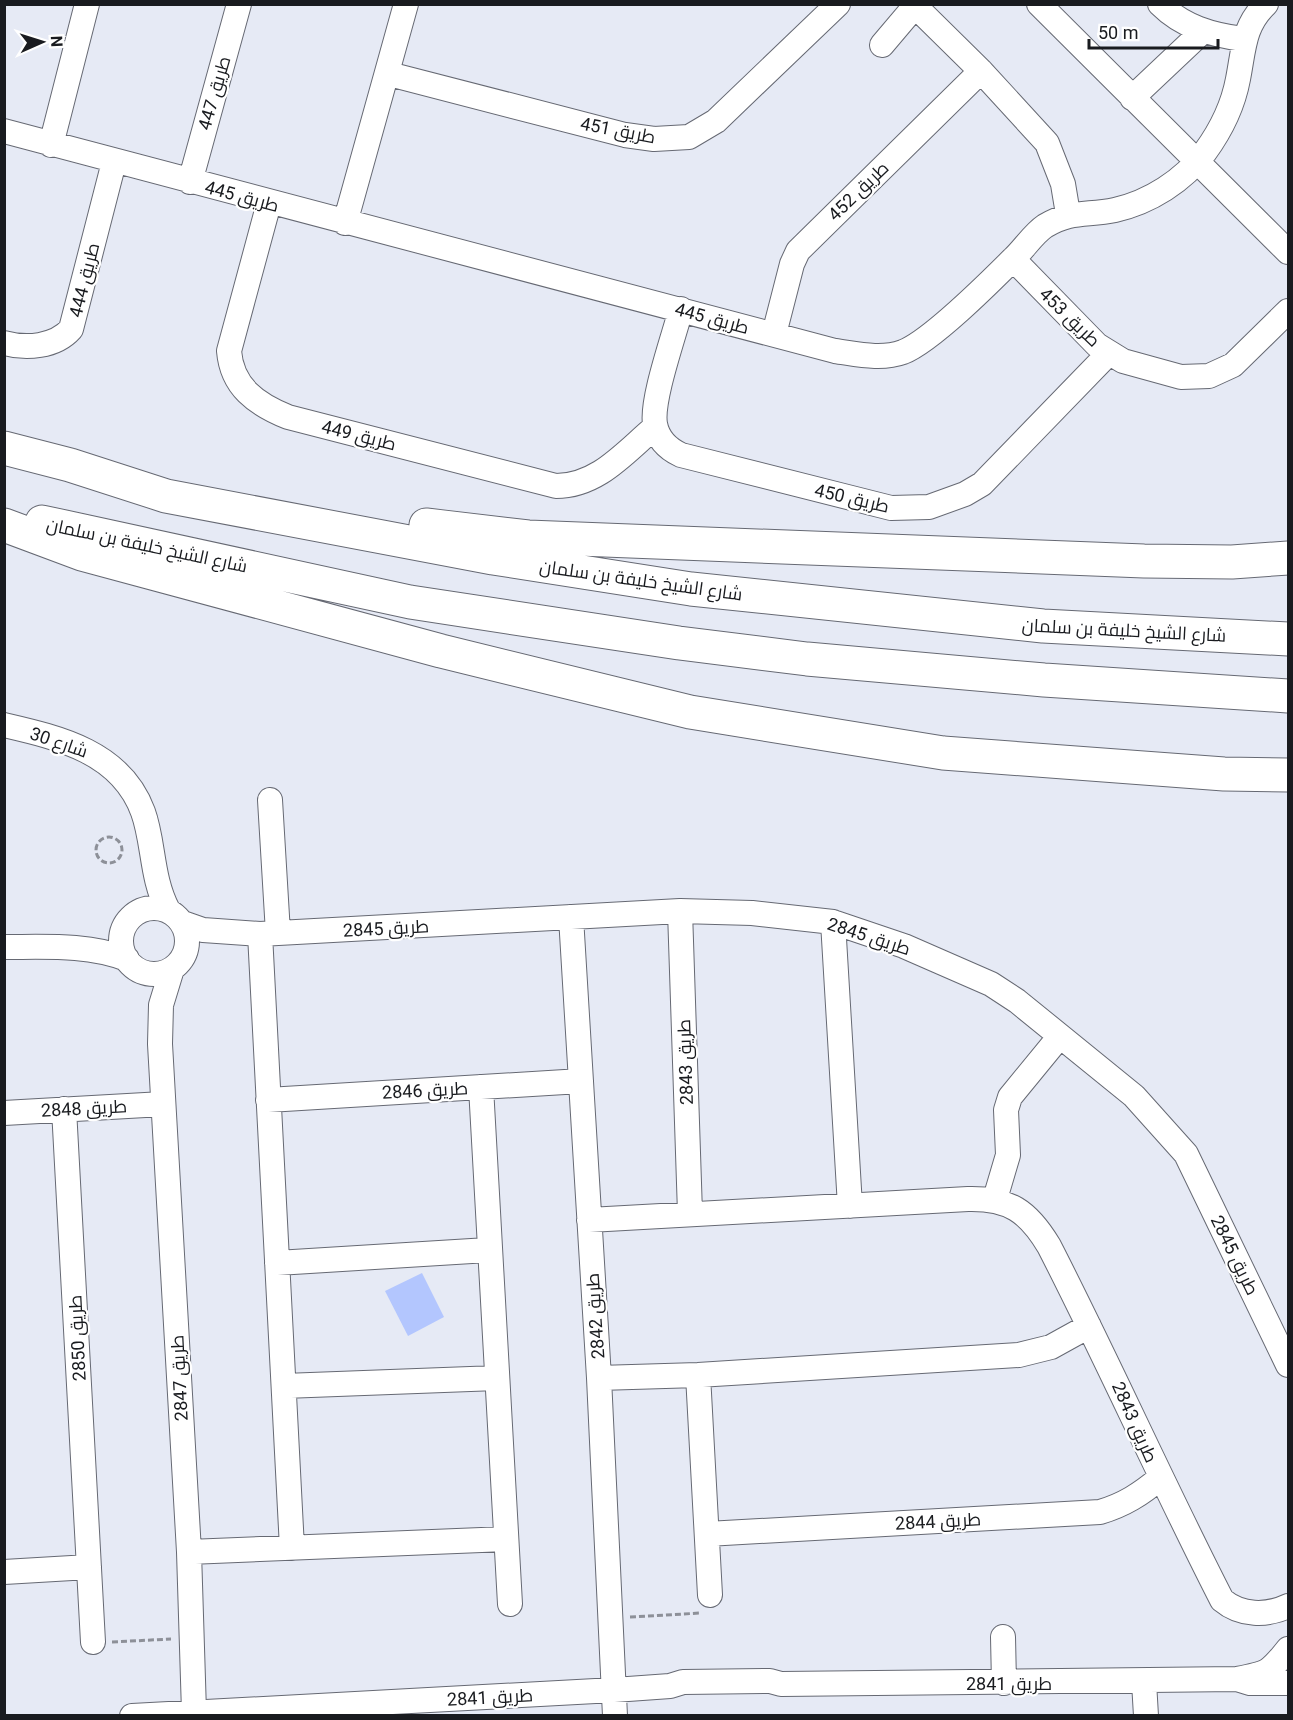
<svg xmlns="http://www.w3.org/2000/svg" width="1293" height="1720" viewBox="0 0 1293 1720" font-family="Roboto,Cairo,sans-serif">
<rect width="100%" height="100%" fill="#e6eaf5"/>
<!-- building -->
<path fill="#b3c6fe" d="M422,1273L444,1317L408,1336L385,1291Z"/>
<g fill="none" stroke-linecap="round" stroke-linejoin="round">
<!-- minor casing -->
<g stroke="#666973" stroke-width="26">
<path id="minor" d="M913,4L981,71L1047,143L1063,184L1068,214
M1039,4L1288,252
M1160,4C1183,27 1212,35 1243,39
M882,45L915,6
M389,74L625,135L654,139L689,137L716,121L838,4
M1132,98L1203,31
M4,131L835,351C857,354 881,360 903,352C931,341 990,282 1013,259C1024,249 1033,234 1045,226C1072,210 1086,216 1115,210C1150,202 1183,181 1205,152C1221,130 1233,106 1238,79C1244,49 1243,26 1266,4
M51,145L87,4
M190,182L239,4
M269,203L229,351C232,387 256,404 288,417L556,486C598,486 625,452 655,427
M345,223L406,4
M1013,259L1097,345L1123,361L1181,377L1209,376L1233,365L1288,311
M681,309C674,336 651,400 655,424C658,440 668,449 681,455L891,508L929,507L965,494L982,484L1109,353
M774,334L792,264L798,251L981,71
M4,343C26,349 55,347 71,329L114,162
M4,725C60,738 121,752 143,812C154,842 151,878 168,910
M270,800L278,933
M121 941a33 33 0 1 1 66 0a33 33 0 1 1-66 0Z
M680,911L690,1213
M571,917L599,1378L615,1716
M833,922L850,1206
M183,923L203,930L260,934L680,911L752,913L833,922L904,946L991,984L1017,1001L1134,1096L1186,1154L1288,1365
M260,934L292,1548
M4,947C46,947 88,944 127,959
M172,969L161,1005L160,1044L189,1552L194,1712
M481,1087L510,1604
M268,1100L581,1081
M64,1109L93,1642
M4,1113L163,1104
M995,1199L1008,1155L1006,1110L1010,1097L1060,1036
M589,1220L968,1199C1009,1198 1028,1211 1049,1246C1109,1363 1162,1483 1222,1600C1241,1616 1267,1616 1288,1606
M277,1263L488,1250
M698,1375L710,1595
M599,1378L698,1375L1019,1355L1051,1347L1089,1326
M284,1386L497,1378
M707,1534L1100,1512C1124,1505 1141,1494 1160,1478
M189,1552L506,1539
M4,1572L89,1567
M1003,1637L1004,1683
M1288,1649C1269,1673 1268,1673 1237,1679L1250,1683H1288
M1144,1682L1146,1716
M132,1716L614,1690L670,1686L683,1682L770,1681L781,1684L1237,1679"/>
</g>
<!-- highway casing -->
<g stroke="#666973" stroke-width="35">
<path id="highway" d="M4,448L70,465L166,496L493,558L691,589L1043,626L1288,639
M42,522L410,602L679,643L807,659L1044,680L1288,696
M4,525L82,554L441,651L690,712L943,753L1224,774L1288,775
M426,525L528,537L1144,561L1232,562L1288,558"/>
</g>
<!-- path -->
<path stroke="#8d9098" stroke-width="3" stroke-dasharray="6 3" stroke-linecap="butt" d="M96 850a13 13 0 1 1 26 0a13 13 0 1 1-26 0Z
M630,1617L701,1613
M112,1642L171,1639"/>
<!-- minor -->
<use href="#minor" stroke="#fff" stroke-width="24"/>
<!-- highway -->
<use href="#highway" stroke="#fff" stroke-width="33"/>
</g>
<g text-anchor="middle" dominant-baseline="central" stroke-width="4.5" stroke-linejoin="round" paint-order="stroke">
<!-- street labels -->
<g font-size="18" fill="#191b1f" stroke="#fff">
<text transform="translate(214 93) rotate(-74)">طريق 447</text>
<text transform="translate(618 130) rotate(11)">طريق 451</text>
<text transform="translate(858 191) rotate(-44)">طريق 452</text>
<text transform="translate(242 196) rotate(15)">طريق 445</text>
<text transform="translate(84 280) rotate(-76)">طريق 444</text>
<text transform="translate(1070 317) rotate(44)">طريق 453</text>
<text transform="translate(712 318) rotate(15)">طريق 445</text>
<text transform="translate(359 435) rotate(14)">طريق 449</text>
<text transform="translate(852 498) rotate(13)">طريق 450</text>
<text transform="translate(147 545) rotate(12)">شارع الشيخ خليفة بن سلمان</text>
<text transform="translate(641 580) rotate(8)">شارع الشيخ خليفة بن سلمان</text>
<text transform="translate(1124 630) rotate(3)">شارع الشيخ خليفة بن سلمان</text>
<text transform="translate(59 742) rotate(19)">شارع 30</text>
<text transform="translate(386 928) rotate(-3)">طريق 2845</text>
<text transform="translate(869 936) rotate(18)">طريق 2845</text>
<text transform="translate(685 1062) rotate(-92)">طريق 2843</text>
<text transform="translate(425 1090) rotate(-3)">طريق 2846</text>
<text transform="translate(84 1108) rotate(-3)">طريق 2848</text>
<text transform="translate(1235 1255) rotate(64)">طريق 2845</text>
<text transform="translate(595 1316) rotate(-94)">طريق 2842</text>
<text transform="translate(77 1338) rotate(-93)">طريق 2850</text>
<text transform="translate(179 1378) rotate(-93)">طريق 2847</text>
<text transform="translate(1135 1422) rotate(66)">طريق 2843</text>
<text transform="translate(938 1521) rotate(-3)">طريق 2844</text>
<text x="1009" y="1683">طريق 2841</text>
<text transform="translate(490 1697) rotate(-3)">طريق 2841</text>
</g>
</g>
<!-- border -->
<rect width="1293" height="1720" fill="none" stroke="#191b1f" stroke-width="12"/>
<!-- north arrow -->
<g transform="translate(42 42) rotate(87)" stroke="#ffffff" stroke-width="4.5" paint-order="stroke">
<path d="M0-4.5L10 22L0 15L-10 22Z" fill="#191b1f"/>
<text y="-9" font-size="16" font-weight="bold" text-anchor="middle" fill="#191b1f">N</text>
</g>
<!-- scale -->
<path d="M1089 39v9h129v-9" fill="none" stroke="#191b1f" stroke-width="3"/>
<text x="1098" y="39" font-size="18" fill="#191b1f" stroke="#ffffff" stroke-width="4.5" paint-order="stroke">50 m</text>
</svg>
